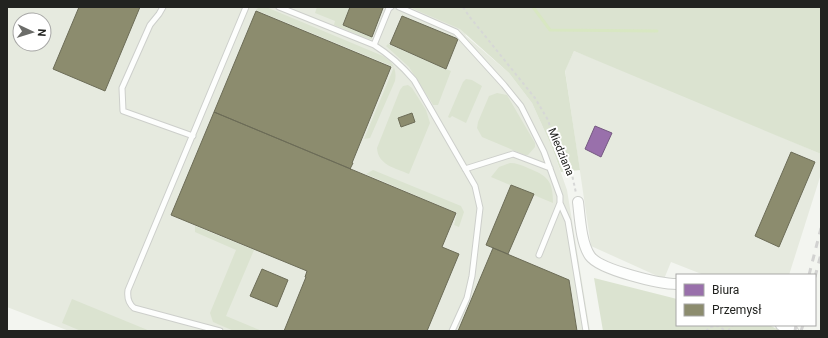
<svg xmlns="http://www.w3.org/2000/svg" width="828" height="338" viewBox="0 0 828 338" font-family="Roboto,sans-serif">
<rect width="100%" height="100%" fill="#f3f5f0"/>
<!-- built -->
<path fill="#e6eadf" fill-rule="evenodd" d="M7,7H445L463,26L466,36L509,73L532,103L551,145L567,190L590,331H69L7,307ZM20,20H44V44H20Z
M574,51L643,78L821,154V174L789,275H704L671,262L664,279L591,246L565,70Z"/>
<!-- green -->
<path fill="#dbe3d0" d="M259,7H266L383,56C393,62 397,69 395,81L370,138L364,139L394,67L256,10Z
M317,7H350L343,25L372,37V39H369L334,25L335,21L315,13Z
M409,7H821V154L574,51L565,71L580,170L561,172L551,145L532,103L509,73L460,29Z
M388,44L451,71L438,105H433L432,103L409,67L386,46Z
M466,79L472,80L482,86L466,123L452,116L450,118L448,117L463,82Z
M408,85L412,88L426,110L430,123L409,174C395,168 378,165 377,148L400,90L403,86Z
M497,93L507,95L535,143V147L528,155H525L482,137L477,128L478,122L489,96Z
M510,163C516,163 522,165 528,168C548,176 553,181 553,203L491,177L499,167Z
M373,170L461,206L464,212L459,227L454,225L457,213L366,174Z
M195,226L254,250L226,316L262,331H234L213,322L210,313L236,250L195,232Z
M594,278L677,299V325H769L781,331H603Z
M72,299L150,331H81L62,323Z"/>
<!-- offices -->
<path fill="#9970ab" stroke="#755981" d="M595,126L612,133L601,157L585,149Z"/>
<!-- industry -->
<path fill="#8c8c6e" stroke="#6c6c57" d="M79,7H140L105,91L53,69Z
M350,7H381L383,8L372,37L343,25Z
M256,11L391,67L352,163H353L350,169H351L214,112Z
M402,16L458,39L446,69L390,44Z
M214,112L456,213L442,247L459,254L427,331H284L306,277H305L307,271L171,215Z
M412,113L415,122L401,127L398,118Z
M791,152L815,162L779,247L755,236Z
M511,185L534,194L508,254L486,245Z
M493,248L569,280L577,331H458Z
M262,269L288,280L277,307L250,296Z"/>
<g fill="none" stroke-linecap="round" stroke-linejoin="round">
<!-- stream -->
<path stroke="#d8e7c2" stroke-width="3" d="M533,7L550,30L657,31"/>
<!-- service casing -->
<g stroke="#cdcfcb" stroke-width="7">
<path id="service" d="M163,7L159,14L150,25L122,88L123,111L193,136
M279,7L374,45L389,8L391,7
M399,7L456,32L504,85L521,106L544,152L560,196V203L539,255
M374,45C390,55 402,66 414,80L475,186L480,208L472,276L467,298L452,331
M465,169L513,154L550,168
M560,203L568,221L586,331
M220,331L134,308C128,303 127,297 128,290L246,7"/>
</g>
<!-- minor casing -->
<g stroke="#cdcfcb" stroke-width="12">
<path id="minor" d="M578,202C580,218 581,243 590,256C600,270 660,284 677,284
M781,325L793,331"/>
</g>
<!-- path -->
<path stroke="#d6d7d6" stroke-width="2" stroke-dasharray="3 3" stroke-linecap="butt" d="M463,7L469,16L535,98L548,120L556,145L571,170L576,193
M706,331L710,327L719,326L725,331
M728,331L733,325"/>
<!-- service -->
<use href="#service" stroke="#fdfefd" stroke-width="5"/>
<!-- minor -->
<use href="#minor" stroke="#fdfefd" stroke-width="10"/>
<!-- rail -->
<path stroke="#d2d2d1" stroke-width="3" stroke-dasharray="7 7" stroke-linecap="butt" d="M809,275L821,228
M815,277L821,254
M795,331L796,325
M801,331L803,325"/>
</g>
<g text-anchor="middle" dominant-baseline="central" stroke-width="4" stroke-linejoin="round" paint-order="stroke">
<!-- street labels -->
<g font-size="11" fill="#222320" stroke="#fff">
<text transform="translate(561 152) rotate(67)">Miedziana</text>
</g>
</g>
<!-- border -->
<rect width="828" height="338" fill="none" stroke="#222320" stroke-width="16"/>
<!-- legend -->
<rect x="676" y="274" width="140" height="52" fill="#ffffff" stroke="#a7a7a6"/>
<rect x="684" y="284" width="20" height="12" fill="#9970ab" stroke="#a7a7a6"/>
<text x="712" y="294" font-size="12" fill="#222320">Biura</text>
<rect x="684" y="304" width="20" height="12" fill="#8c8c6e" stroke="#a7a7a6"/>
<text x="712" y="314" font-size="12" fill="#222320">Przemysł</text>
<!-- north arrow -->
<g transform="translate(32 32) rotate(94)"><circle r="19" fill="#ffffff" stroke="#a7a7a6"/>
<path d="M0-3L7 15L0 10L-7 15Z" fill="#6b6c69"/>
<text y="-6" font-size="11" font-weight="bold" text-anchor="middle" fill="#222320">N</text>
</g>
</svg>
